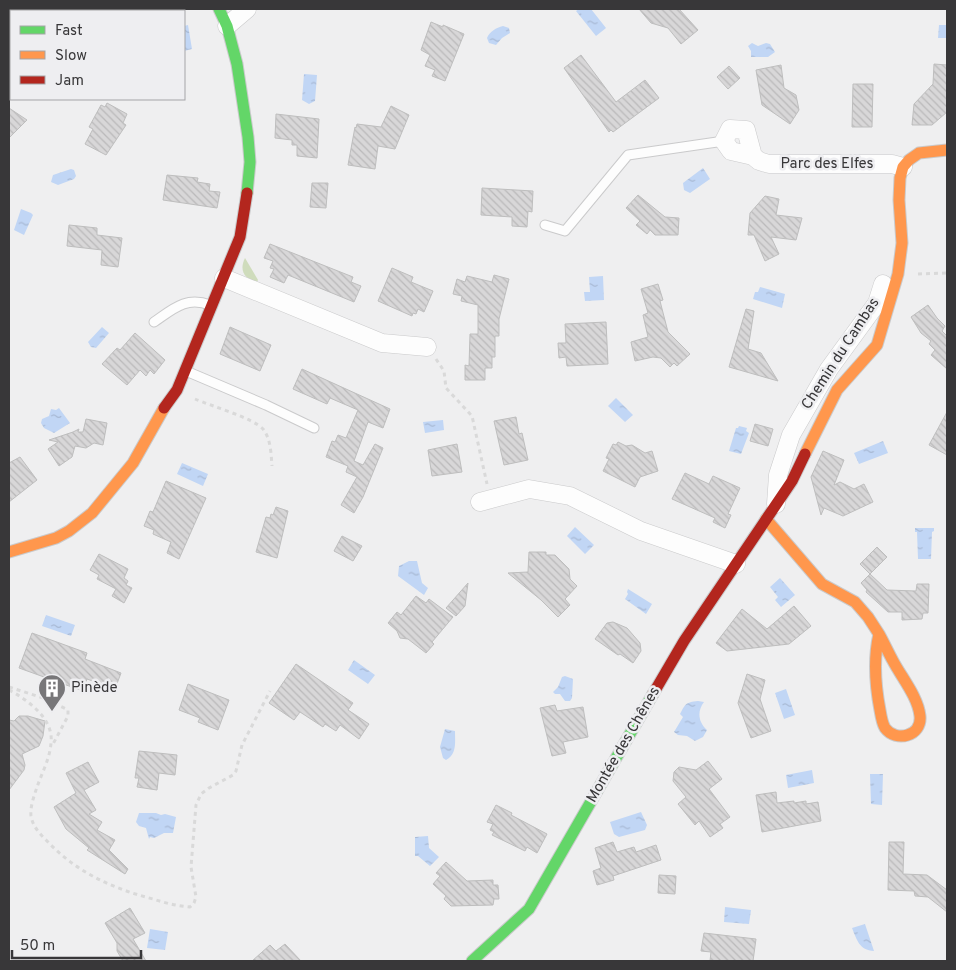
<svg xmlns="http://www.w3.org/2000/svg" width="956" height="970" viewBox="0 0 956 970" font-family="Overpass,sans-serif">
<defs>
<pattern id="water-ripples" width="26" height="14" patternUnits="userSpaceOnUse" patternTransform="scale(1.25)"><rect width="26" height="14" fill="#c1d6f5"/><path d="M2 4q2-2 4 0t4 0M15 11q2-2 4 0t4 0" fill="none" stroke="#a7b8d3"/></pattern>
<pattern id="building-back-hatch" width="6" height="6" patternUnits="userSpaceOnUse" patternTransform="scale(1.25)"><rect width="6" height="6" fill="#d8d7d8"/><path d="M-1 5l2 2M0 0l6 6M5-1l2 2" fill="none" stroke="#bab9ba"/></pattern>
</defs>
<rect width="100%" height="100%" fill="#efeff0"/>
<!-- green -->
<path fill="#cfdcbc" d="M245,258L258,280L257,282C244,279 239,270 245,258Z"/>
<!-- water -->
<path fill="url(#water-ripples)" d="M579,9H591L606,28L596,36L576,11Z
M188,25L192,49L184,51V26Z
M939,25H947V38H938Z
M503,26L509,28L510,33L502,38L496,45L489,43L487,38C490,31 496,28 503,26Z
M752,43L758,46L766,43L770,44L775,52L768,57H751V51L748,46Z
M304,74L317,75L315,101L309,104L302,100Z
M703,168L710,179L690,193L684,190L683,183Z
M71,169L74,170L76,176L74,179L58,185L51,182L53,175Z
M21,209L31,213L33,215L24,235L14,230Z
M603,276L604,300L585,301L584,292H590L589,277Z
M760,287L785,294L782,308L753,299L755,292H758Z
M102,327L109,333L96,348L91,347L88,342Z
M616,398L633,415L625,422L608,406Z
M59,408L70,423L54,433L44,428L41,423L42,419L49,416L51,409L56,410Z
M443,420L444,430L425,433L423,422Z
M739,426L747,428L746,431L749,433L741,454L729,451L736,428H738Z
M883,441L888,453L859,464L854,453Z
M182,463L208,474L203,486L177,474Z
M575,527L594,545L585,554L567,536Z
M915,528H934V531L932,532L931,559H918L917,532H915Z
M409,561H417L422,583L428,588L424,595L398,576L399,566Z
M780,578L795,595L781,607L775,600L778,597L770,587Z
M628,589L652,604L646,614L625,599L628,594L627,592Z
M46,615L75,625L71,636L42,626Z
M354,660L375,675L368,684L348,670Z
M565,676L573,679L572,698L570,701H565L560,694H555L553,692L558,687L562,677Z
M786,689L795,715L784,719L775,693Z
M698,701L704,702C697,711 698,722 707,730L703,737L695,741L687,736L678,735L674,732L683,717L680,714C685,705 685,702 698,701Z
M445,729L455,731C455,742 457,754 446,760L443,758L440,747Z
M812,770L814,783L788,788L786,775Z
M870,774H883L882,805L871,804Z
M641,812L647,825L645,830L619,837L614,834L610,822Z
M139,813H156L161,815L165,814L176,817L173,833H164L154,838L150,837L149,839L146,828L139,826L136,822Z
M428,836L429,848L439,857L430,866L418,856H415V837Z
M725,907L751,910L749,924L724,922Z
M865,924L874,951C859,950 857,940 852,928Z
M150,929L168,932L165,950L147,948Z"/>
<!-- building -->
<path fill="url(#building-back-hatch)" stroke="#bebebe" d="M639,9H679L698,30L681,44L668,28L651,23Z
M431,22L443,27V25L464,34L445,81L432,76L435,70L425,66L430,55L421,50Z
M581,55L616,102L645,80L659,98L613,132L611,130L609,132L564,68Z
M934,64L947,65V112L932,125H912L914,104L933,84Z
M781,65L784,88L796,95L799,110L790,124L762,105L756,70Z
M729,66L740,78L728,89L717,77Z
M853,84H873L872,127H852Z
M107,103L127,114L123,123L126,125L106,155L85,144L93,129L89,127L101,105L105,107Z
M391,106L409,115L395,149L378,146L375,169L348,165L355,127L356,128L357,124L381,127Z
M9,108L27,120L9,138Z
M276,114L319,119L317,158L297,156V145H292V140L275,138Z
M167,175L198,178L197,182L210,184L209,191L220,192L217,208L163,200Z
M312,183H328L326,208L310,207Z
M482,188L533,191L532,212L528,211L527,227L512,226V217L481,215Z
M638,195L665,217L679,218L678,235H655L650,230L647,234L636,225L640,221L626,208Z
M765,196L779,199L776,215L802,218L796,240L771,237L779,254L765,261L754,235H748L750,213Z
M69,225L97,228V235L122,238L118,267L101,265L102,250L67,246Z
M270,244L353,277L351,282L361,286L354,302L288,275L284,283L270,277L274,269L270,268L273,261L264,258Z
M392,268L413,277L411,282L433,291L424,312L418,309L416,314L413,313L412,316L378,301Z
M494,275L509,279L499,319V336H495V357H492V368H485V380H465V365L469,366L470,334H478V305L461,301L462,296L453,294L457,279L465,282L467,276L492,282Z
M658,284L663,300L660,301L668,332L690,354L677,366L674,363L670,367L661,358L653,357L635,361L631,342L648,337L643,315L648,313L641,289Z
M928,305L937,318L945,326L942,331L946,335L947,334V369L931,355L935,350L929,344L931,341L921,333L911,317Z
M746,309L754,311L748,349L761,353L778,381L729,367Z
M606,322L608,364L567,366L566,357L559,358L558,343H566L565,324Z
M230,327L271,345L260,371L220,354Z
M135,333L165,360L154,374L150,370L146,376L140,370L127,385L102,364L117,348L120,350Z
M302,369L390,409L383,428L368,422L354,461L363,465L375,444L383,448L363,497L354,513L341,505L357,477L346,472L348,466L326,457L332,441L335,442L338,435L346,438L358,410L330,398L327,404L293,389Z
M947,412V455L929,445Z
M516,417L519,434L522,433L528,460L504,465L494,421Z
M86,419L107,423L103,445L94,443L86,448L75,446L72,457L59,466L48,449L58,442L49,440L73,432L79,429L78,432H83Z
M755,424L773,429L768,446L750,441Z
M618,442L626,446L632,445L645,453L652,451L658,471L640,477L635,487L603,471L609,459L606,458L613,444L616,445Z
M457,444L462,472L432,476L428,450Z
M823,451L844,460L834,485L840,482L854,489L864,484L873,502L843,516L824,508L821,515L811,477Z
M20,457L37,480L9,502V463Z
M685,473L709,484L713,476L740,488L728,514L731,515L725,528L713,522L715,518L672,499Z
M166,481L206,498L179,559L167,553L171,542L153,534L154,530L144,526L150,511L153,512Z
M276,507L288,511L277,558L256,552L266,517L270,518L271,514L273,515Z
M342,536L362,546L353,561L334,551Z
M877,547L887,557L870,574L860,564Z
M529,552H546V555H555L569,569L570,579L577,586L565,599L570,605L558,617L541,600L508,573L528,572Z
M99,554L128,569L124,578L128,581L126,585L132,588L124,603L112,596L116,589L97,579L99,575L90,570Z
M870,574L887,590L916,591L917,584H929L928,613H923L922,619L902,620V612H888L866,592L867,590L861,583Z
M468,583L465,606L456,616L446,608Z
M416,596L426,603L429,599L453,617L432,642L434,644L426,653L408,639L400,638L397,631L388,623L397,612L401,615Z
M794,606L811,626L789,644L727,651L716,643L742,609L767,629Z
M613,622L627,628L640,643L641,651L633,663L620,654L618,655L595,639L607,623Z
M32,633L87,653L85,659L121,673L115,689L87,679L83,691L19,668Z
M296,664L353,703L348,710L369,724L359,739L340,725L336,731L325,724L323,727L300,712L294,720L269,703Z
M747,674L765,680L760,699L771,731L751,738L738,703Z
M188,684L229,700L218,730L198,722L200,718L179,710Z
M555,705L557,711L583,707L588,737L563,742L566,753L552,756L540,708Z
M19,716H28L45,721L43,736L39,746L22,754L25,765L24,770L9,790V720L14,721Z
M139,751L177,755L175,775L159,773L157,790L137,787L139,778H135Z
M708,761L722,779L709,789L730,817L720,824L723,828L710,837L699,821L695,825L678,804L686,797L673,781L674,772L679,767L696,770Z
M88,762L99,782L84,790L96,810L89,814L102,822L97,830L115,840L109,850L128,869L125,874L87,850L89,848L66,829L54,807L76,793L66,773Z
M776,792L777,803L794,801V803L806,801V804L818,802L821,821L762,832L756,795Z
M496,805L512,813L511,815L547,834L537,853L527,847L525,851L492,835L494,832L490,830L493,824L487,822Z
M613,842L617,852L634,847L636,852L656,845L661,860L613,876L614,880L597,885L593,871L601,868L595,848Z
M889,842H904L903,874L927,875L947,890V912L928,897L915,896L914,891L888,890Z
M446,862L467,881L493,880V885H498L499,899H494L493,905L451,906L444,899L446,896L433,884L440,876L436,873Z
M659,875L676,876L675,894L658,893Z
M130,908L145,933L133,939L146,961H123L117,951V943L105,923Z
M704,933L756,939L753,961H710L711,952L701,951Z
M285,944L301,961H252L270,945L276,951Z"/>
<g fill="none" stroke-linecap="round" stroke-linejoin="round">
<!-- lane casing -->
<g stroke="#cacacb" stroke-width="11">
<path id="lane" d="M545,225L565,231L628,155L724,141
M154,322C173,309 186,296 210,305
M186,371L266,405L314,428"/>
</g>
<!-- street casing -->
<g stroke="#cacacb" stroke-width="19">
<path id="street" d="M227,26L247,9
M753,156L731,151L724,141L730,129L746,130L753,156L759,161L769,164H892L903,167
M224,278L382,343L427,347
M480,502L529,489L570,496L641,531L736,564
M776,504L778,475L791,435L829,369L877,303L883,284"/>
</g>
<!-- fast casing -->
<g stroke="#cacacb" stroke-width="13">
<path id="fast" d="M219,9L227,26L237,64L248,137L250,162L247,193
M472,961L529,909L653,694"/>
</g>
<!-- slow casing -->
<g stroke="#cacacb" stroke-width="13">
<path id="slow" d="M805,454L837,390L877,345L898,274L902,243L899,200L900,178L903,167L909,160L919,153L947,150
M766,519L822,584L855,602L868,617L879,634C873,660 875,684 880,710C881,716 882,723 885,728C896,743 922,736 920,716C918,697 902,678 893,661C888,652 884,643 879,634
M9,552L56,538L69,531L92,513L133,463L164,408"/>
</g>
<!-- jam casing -->
<g stroke="#cacacb" stroke-width="13">
<path id="jam" d="M164,408L177,390L240,237L247,193
M653,694L684,641L792,481L805,454"/>
</g>
<!-- path -->
<path stroke="#d9d9d9" stroke-width="3" stroke-dasharray="4 4" stroke-linecap="butt" d="M918,274L947,273
M436,359L444,371L446,388L472,416L487,484
M195,399C211,406 253,418 263,429C271,439 271,454 272,466
M9,687L46,699L68,710V716L52,746
M9,690C28,700 54,719 51,743C50,758 42,773 37,787C34,796 30,807 31,816C33,828 42,836 50,844C78,873 114,889 153,899C165,903 177,906 190,907L194,903L196,897L191,867L196,805L201,794L209,788L233,775L236,771L242,745L270,691"/>
<!-- lane -->
<use href="#lane" stroke="#fdfdfd" stroke-width="9"/>
<!-- street -->
<use href="#street" stroke="#fdfdfd" stroke-width="18"/>
<!-- fast -->
<use href="#fast" stroke="#63d668" stroke-width="11"/>
<!-- slow -->
<use href="#slow" stroke="#ff974d" stroke-width="11"/>
<!-- jam -->
<use href="#jam" stroke="#b3261e" stroke-width="11"/>
</g>
<!-- icons -->
<defs>
<g id="building-pin" transform="scale(1.4375)"><path d="M0 17L-7.5 6A9.5 9.5 0 1 1 7.5 6Z" fill="#787779" stroke="#eeeef1"/><path d="M-4-6H4V6H1V3H-1V6H-4ZM-2.5-4.3h1.7v1.8h-1.7ZM.8-4.3h1.7v1.8H.8ZM-2.5-1h1.7V.8h-1.7ZM.8-1h1.7V.8H.8Z" fill="#fff"/></g>
</defs>
<g fill-rule="evenodd">
<use href="#building-pin" x="52" y="688"/>
</g>
<g text-anchor="middle" dominant-baseline="central" stroke-width="5" stroke-linejoin="round" paint-order="stroke">
<!-- street labels -->
<g font-size="15" fill="#383739" stroke="#eeeef1">
<text x="827" y="164">Parc des Elfes</text>
<text transform="translate(841 354) rotate(-57)">Chemin du Cambas</text>
<text transform="translate(624 745) rotate(-60)">Montée des Chênes</text>
</g>
<!-- poi labels -->
<g font-size="15" fill="#383739" stroke="#eeeef1" text-anchor="start">
<text x="71" y="688">Pinède</text>
</g>
</g>
<!-- border -->
<rect width="956" height="970" fill="none" stroke="#383739" stroke-width="20"/>
<!-- legend -->
<rect x="10" y="10" width="175" height="90" fill="#eeeef1" stroke="#a5a5a7"/>
<rect x="20" y="26" width="25" height="8" fill="#63d668" stroke="#a5a5a7"/>
<text x="55" y="35" font-size="15" fill="#383739">Fast</text>
<rect x="20" y="51" width="25" height="8" fill="#ff974d" stroke="#a5a5a7"/>
<text x="55" y="60" font-size="15" fill="#383739">Slow</text>
<rect x="20" y="76" width="25" height="8" fill="#b3261e" stroke="#a5a5a7"/>
<text x="55" y="85" font-size="15" fill="#383739">Jam</text>
<!-- scale -->
<path d="M12 950v8h129v-8" fill="none" stroke="#383739" stroke-width="2.5"/>
<text x="20" y="950" font-size="15" fill="#383739" stroke="#eeeef1" stroke-width="4" paint-order="stroke">50 m</text>
</svg>
